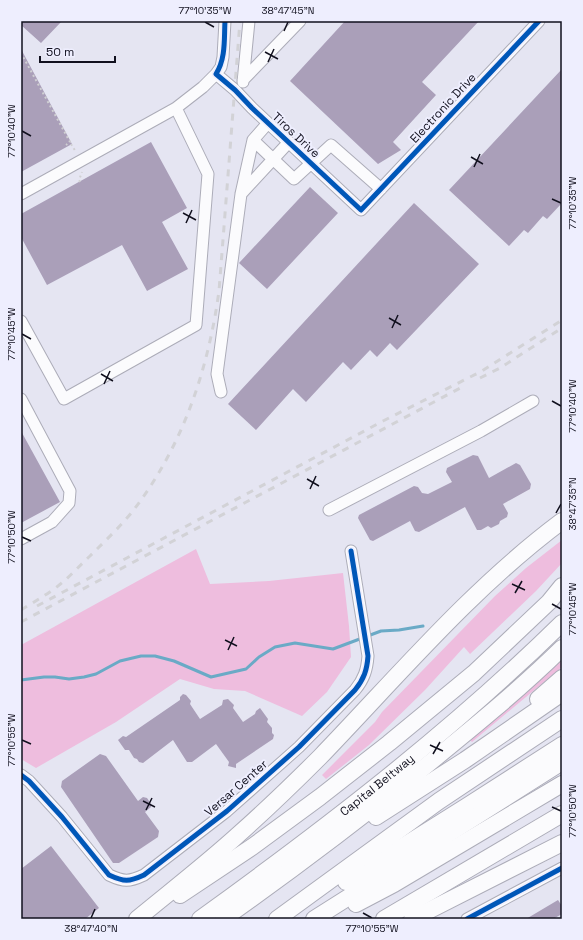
<svg xmlns="http://www.w3.org/2000/svg" width="583" height="940" viewBox="0 0 583 940" font-family="'Space Grotesk',sans-serif">
<rect width="100%" height="100%" fill="#e5e5f2"/>
<!-- green -->
<path fill="#eebdde" d="M562,540V563L536,591L470,654L464,647L425,690L369,745L326,779L322,775L375,722L382,712L495,596L526,568Z
M196,549L210,584L269,581L343,573L349,626L351,657L327,692L302,716L245,691L214,689L180,679L116,722L36,768L21,759V645Z
M562,653V667L472,742L468,738Z"/>
<g fill="none" stroke-linecap="round" stroke-linejoin="round">
<!-- stream -->
<path stroke="#6aaac6" stroke-width="3" d="M21,680L44,677H55L69,679L84,677L96,674L120,661L141,656H155L174,661L211,677L246,669L259,657L275,647L295,643L333,649L381,631L399,630L423,626"/>
</g>
<!-- building -->
<path fill="#aa9fb9" d="M21,21H62L41,43L21,25Z
M345,21H479L422,82L436,95L393,142L401,150L378,164L290,81Z
M21,49L72,144L21,172Z
M562,69V203L547,219L543,216L528,233L524,230L509,246L449,190Z
M151,142L187,208L162,222L188,269L147,291L122,245L47,285L21,237V214Z
M310,187L338,213L267,289L239,263Z
M414,203L479,264L397,350L390,343L377,357L370,350L351,370L343,362L306,402L293,389L256,430L228,404Z
M21,431L60,502L21,523Z
M473,455L478,456L489,478L516,463L520,465L531,484L530,489L503,504L508,513L507,517L500,521L499,524L491,528L488,526L481,530H477L465,507L419,532L415,531L410,521L373,541L370,540L358,518L359,515L414,486L418,487L422,493L428,494L452,482L446,472L447,468Z
M183,694L186,695L191,701L190,704L200,719L222,705L223,700L228,699L234,705L233,708L243,722L255,714L256,711L260,708L268,719L267,722L272,728V733L274,735L273,739L236,764V768L228,766L229,762L216,744L192,762H187L173,740L143,763L139,762L137,759L134,758L129,750H125L118,740L123,736L126,737L180,700V697Z
M100,754L106,756L138,801L143,797L147,798L151,804V807L145,812L159,831L158,837L119,863H113L61,787L62,781Z
M51,846L99,908L85,919H21V869Z
M558,900L562,906V914L553,919H526Z"/>
<g fill="none" stroke-linecap="round" stroke-linejoin="round">
<!-- minor casing -->
<g stroke="#acacb8" stroke-width="13">
<path id="minor" d="M216,74L235,90L252,108L361,210L539,21
M243,80L300,21
M243,82L249,21
M253,140L294,179L331,145L381,189
M21,194L176,108L203,87L216,74L221,67L223,57L225,21
M241,194L289,142
M21,321L64,399L196,325L208,174L176,108
M221,392L217,374L241,194L253,140L268,123
M21,399L70,491L69,503L52,522L21,539
M329,510L481,431L533,401
M21,775L29,781L62,817L109,875C124,882 129,882 144,875L227,811L299,747L355,690C364,679 367,670 368,656L351,551
M467,919L562,868"/>
</g>
<!-- highway casing -->
<g stroke="#acacb8" stroke-width="18">
<g id="highway">
<path d="M538,699L562,678"/>
<path d="M376,817L465,760L562,693"/>
<path d="M346,882L467,806L562,745"/>
<path d="M180,895L252,847L320,797L389,743L474,673L549,602L562,586"/>
<path d="M356,904L394,884L562,784"/>
<path d="M137,919C171,891 206,864 239,834C267,809 294,783 320,757C398,676 472,588 562,521"/>
<path id="s1" d="M200,919C326,828 451,732 562,623"/>
<path d="M223,919C291,871 357,821 422,769C470,730 518,691 562,648"/>
<path d="M277,919L439,801L562,719"/>
<path d="M314,919L562,762"/>
<path d="M384,919L562,814"/>
<path d="M412,919L562,843"/>
</g>
</g>
<!-- path -->
<path stroke="#d0d0d3" stroke-width="2" stroke-dasharray="2 3" stroke-linecap="butt" d="M21,53L70,142L66,145
M71,144L76,152
M80,182L79,180L82,172"/>
<!-- minor -->
<use href="#minor" stroke="#fbfbfd" stroke-width="11"/>
<!-- highway -->
<use href="#highway" stroke="#fbfbfd" stroke-width="16"/>
<!-- rail -->
<path stroke="#d2d2d6" stroke-width="3" stroke-dasharray="7 7" stroke-linecap="butt" d="M480,378L500,368L562,328
M37,606L383,421L482,371L562,320
M21,610C32,603 43,597 54,589C67,580 78,567 90,556C104,542 119,528 132,512C182,448 208,371 219,291L240,21
M21,622L464,386"/>
<!-- cycleway casing -->
<g stroke="#eeeefe" stroke-width="8">
<path id="cycleway" d="M225,21C224,39 226,58 216,74L235,90L252,108L361,210L539,21
M21,775L29,781L62,817L109,875C124,882 129,882 144,875L227,811L299,747L355,690C364,679 367,670 368,656L351,551
M467,919L562,868"/>
</g>
<!-- cycleway -->
<use href="#cycleway" stroke="#0057b8" stroke-width="5"/>
</g>
<!-- ticks -->
<path fill="none" stroke="#11101e" stroke-width="1.5" d="M205,22L214,27M284,31L288,22M265,52L278,59M268,62L274,49M22,131L31,136M471,157L483,164M474,167L480,154M552,199L561,203M183,213L196,220M186,223L192,210M389,318L401,325M392,328L398,315M22,334L31,339M101,374L113,381M104,384L110,371M552,401L561,406M307,479L319,486M310,489L316,476M556,513L561,504M22,537L31,541M512,584L525,590M515,593L522,581M552,604L561,609M225,640L237,646M228,650L234,637M22,740L31,744M430,745L443,751M433,754L440,742M143,801L155,807M552,807L561,811M146,810L152,798M363,913L372,918M91,918L95,909"/>
<g text-anchor="middle" dominant-baseline="central" stroke-width="4" stroke-linejoin="round" paint-order="stroke">
<!-- street labels -->
<g font-size="12" fill="#11101e" stroke="#eeeefe">
<text transform="translate(443 108) rotate(-47)">Electronic Drive</text>
<text transform="translate(296 135) rotate(43)">Tiros Drive</text>
<text stroke="none"><textPath href="#s1" startOffset="222">Capital Beltway</textPath></text>
<text transform="translate(236 788) rotate(-41)">Versar Center</text>
</g>
</g>
<!-- border -->
<rect width="583" height="940" fill="none" stroke="#eeeefe" stroke-width="44"/>
<!-- scale -->
<path d="M40 56v6h75v-6" fill="none" stroke="#11101e" stroke-width="2"/>
<text x="46" y="56" font-size="12" fill="#11101e" stroke="#eeeefe" stroke-width="3" paint-order="stroke">50 m</text>
<rect x="22" y="22" width="539" height="896" fill="none" stroke="#11101e" stroke-width="1.5"/>
<g font-size="10" text-anchor="middle" fill="#11101e">
<text x="205" y="14">77°10'35"W</text>
<text x="288" y="14">38°47'45"N</text>
<text transform="translate(11 131) rotate(-90)" y="4">77°10'40"W</text>
<text transform="translate(572 203) rotate(-90)" y="4">77°10'35"W</text>
<text transform="translate(11 334) rotate(-90)" y="4">77°10'45"W</text>
<text transform="translate(572 406) rotate(-90)" y="4">77°10'40"W</text>
<text transform="translate(572 504) rotate(-90)" y="4">38°47'35"N</text>
<text transform="translate(11 537) rotate(-90)" y="4">77°10'50"W</text>
<text transform="translate(572 609) rotate(-90)" y="4">77°10'45"W</text>
<text transform="translate(11 740) rotate(-90)" y="4">77°10'55"W</text>
<text transform="translate(572 811) rotate(-90)" y="4">77°10'50"W</text>
<text x="91" y="932">38°47'40"N</text>
<text x="372" y="932">77°10'55"W</text>
</g>
</svg>
